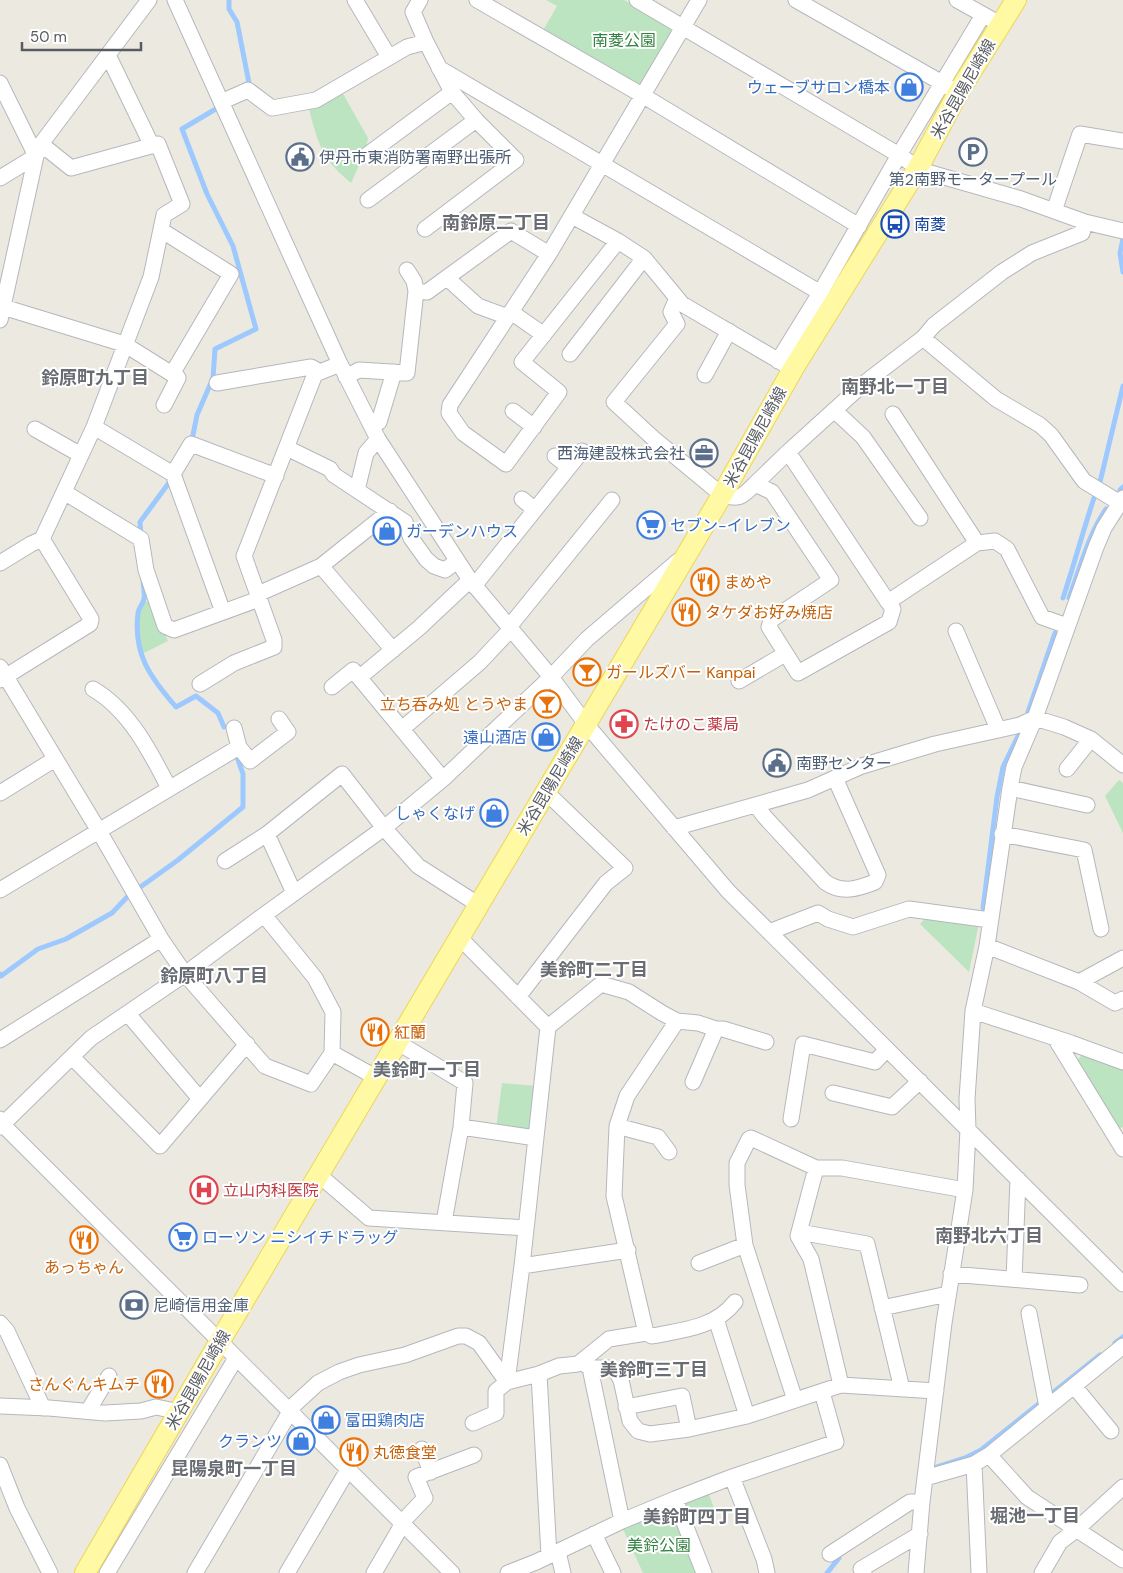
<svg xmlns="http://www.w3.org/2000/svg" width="1123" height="1573" viewBox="0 0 1123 1573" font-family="'DM Sans','Noto Sans JP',sans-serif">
<rect width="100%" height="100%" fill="#eceae0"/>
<!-- green -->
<path fill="#bce4c0" d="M546,0H624L672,28V35L641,86L542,32L557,6Z
M342,92L368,138L366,150L351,183C322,159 318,144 309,109L324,104Z
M150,599L168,641L142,654C139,645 136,614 141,607C143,604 147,601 150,599Z
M1119,780L1123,783V833L1105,796Z
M927,916L979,923L969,972L920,924Z
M1083,1054L1123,1070V1127L1119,1129L1078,1063V1059Z
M502,1083L536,1086L532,1130L496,1129Z
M708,1492L714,1508L689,1518L684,1506L687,1501Z
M667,1509L673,1511L698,1573H643L622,1527Z"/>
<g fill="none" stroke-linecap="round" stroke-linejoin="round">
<!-- stream -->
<path stroke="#9dc9fe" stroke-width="5" d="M229,0V9L237,22L249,83L245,85
M1123,239L1120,253L1123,272
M189,443L193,435L197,415L213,378L215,349L256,329L233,246L207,194L182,129L214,110
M1100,482L1123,386
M1120,490L1123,487
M141,536L140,522L171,480
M143,579C143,585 145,593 144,599C143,604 139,607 138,613C133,655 150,676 176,707L196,696L218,713L224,727
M1063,598C1074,565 1083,531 1094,498
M1069,598C1080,568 1088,535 1106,509
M1028,712L1055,633
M139,888L178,860L243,807V774L237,757
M983,908L997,797L1003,767L1018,736
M0,974L1,976L38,949L66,939L112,913L130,894
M1115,1343L1123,1337
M1050,1395L1100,1355
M934,1468L965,1458L981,1450L1041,1402
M827,1573L839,1558"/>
<!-- minor casing -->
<g stroke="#b5b7bd" stroke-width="17">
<path id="minor" d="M175,0L340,364L378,439L470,580L551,677L586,724L728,891L1123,1284
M355,0L389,57
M477,0L642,95L859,226
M637,0L899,155L918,168L927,172L1021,199L1085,222L1123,231
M796,0L951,88
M957,0L991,19
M108,55L152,146
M439,68L836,302
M0,83L36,156L0,178
M221,102L248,90L272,108L316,100L407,47L426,42L413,12L420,0
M367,155L452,92
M368,200L476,120
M1054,211L1080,134L1123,141
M572,216L618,241L644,258L682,304L786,365
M425,229L516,160L476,120L452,92L426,42
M618,241L522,362L559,392L506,464L463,433L449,413L450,405L549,254L699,0
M447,278L478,306L508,317
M416,291L427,292L511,231L549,254
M677,298L671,312L677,324L614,402L653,438L722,495C740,500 742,497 755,484L772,492L831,580L771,620L769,627L798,673L889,622L893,609L888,602
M3,307L124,344L172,374L231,274L161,230
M511,312L544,335
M0,320L36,156L41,144L149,0
M923,338L996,399L1040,425L1051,435L1084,481L1120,503
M570,354L644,258
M778,361L820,293L899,155L983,15
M705,375L729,331
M346,377L359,370L407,373L416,291L414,281L407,270
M217,383L311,367L320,372
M164,405L178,378L174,372
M834,410L863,437L920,518
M513,411L534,427
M893,414L977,543
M372,426L379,422L394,372
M94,427L173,474L223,612
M35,429L81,455
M287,448L330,469L334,475L405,522L411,538L426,559L434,566L445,570L457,561
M555,456L569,467
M173,474L191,444L276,476
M755,484L788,452
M357,490L366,453L378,439
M64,492L141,539L146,570L165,626L174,630L259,599
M522,499L535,510
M0,563L31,544L42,539L94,427L151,277L164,215L182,204L158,144L71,168L41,144
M321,566L393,650
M474,586L582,451
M258,594L321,566L390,511
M1067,626L1042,617L1007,549L995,541L977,543L888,602L788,452L862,385L923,338L934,325L1002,272L1032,253L1082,233L1085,222
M509,627L612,500
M956,631L998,729
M0,667L99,831L161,939L185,974L265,1066L311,1084L332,1053
M360,677L419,628L470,580
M0,680L90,624L91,619L42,539
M739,681L785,654
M200,684L234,663L274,647V640L244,556L315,374L340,364
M332,687L353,670L443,779
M93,689C129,710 150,751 169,788
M402,729L480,662L511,629
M239,747L250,761L288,732L279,719
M1067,769L1091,739
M1010,788L1087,805
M0,793L55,759
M756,805L764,816L825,882C842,894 857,889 875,882L878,875L835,778
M674,828L808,790L862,766L935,744L1020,725L1035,718L1064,727L1091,739L1123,765
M267,834L342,774L384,828L418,866L479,905
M1002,834L1084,850L1101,929
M225,861L267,834L294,893
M0,890L239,747L234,728
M264,915L315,978L333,1012L332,1053L377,1078
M769,932L818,913L828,919L853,927L909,909L990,920
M460,938L548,1027
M987,946L1079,982L1115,1003L1123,999
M1079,982L1123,958
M518,997L606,883L625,868L546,792
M973,1011L1071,1043L1123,1062
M128,1014L200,1099
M677,1021L698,1023L716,1029H723L766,1042
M1055,1038L1123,1149
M0,1040L161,939
M397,1042L465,1083L461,1127L444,1222
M72,1057L160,1146L247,1044
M693,1082L716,1029
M833,1093L892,1107L920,1081
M0,1119L3,1125L452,1573
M791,1119L803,1044L875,1062L887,1049
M617,1126L658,1137L669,1152
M0,1127L91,1038L185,974L264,915L384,828L443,779L551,677L587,639L678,561
M461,1127L536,1138
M816,1168L798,1236L811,1259L841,1385
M319,1175L369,1218L526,1228
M799,1232L867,1244L902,1389
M699,1263L745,1245
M522,1266L628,1250
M951,1274L1080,1285
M1014,1279L1018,1179
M882,1308L948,1294
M1029,1313L1047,1407
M716,1319L747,1416
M0,1323L7,1331L43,1408
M646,1333L652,1336C682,1330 715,1328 735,1302
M582,1362L590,1368L622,1521
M590,1368H609L616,1371L621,1380L630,1421L638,1431L650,1434L689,1429L747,1416L841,1385L936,1391
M539,1374L549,1556
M1074,1386L1111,1431
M795,1400L745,1245L737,1185V1163L749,1139L751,1138L816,1168H842L965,1190
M0,1406L49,1408L105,1413L141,1411L156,1407L180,1412
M626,1407L682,1396L689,1429
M88,1411L109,1376
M422,1449L431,1472
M989,1455L1123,1346
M974,1464L979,1573
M0,1465L17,1508L50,1573
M732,1477L764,1559L767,1573
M925,1478L974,1464L989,1455L1027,1497L1123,1560
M675,1499L704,1573
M594,1534L613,1573
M558,1552L563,1573
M830,1554L910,1502H922
M107,1573L236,1358
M195,1573L294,1405L318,1383L339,1372L359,1365L405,1355L458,1336H466L479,1343L507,1382L522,1266L548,1027L601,984L629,992L662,1013L677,1021L627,1096L617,1126L614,1196L646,1333L609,1339L578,1364L559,1366L539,1374L507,1382L496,1391V1413L473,1423
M287,1573L343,1478L350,1470
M374,1573L406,1518L425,1498L416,1477L474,1455
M508,1573L536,1562L622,1521L675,1499L732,1477L836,1442L822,1392
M864,1573L861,1569L920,1534
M916,1573L922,1502L944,1323L965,1190L968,1129L967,1099L973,1011L987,946L1010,788L1014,767L1035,718L1096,547L1104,528L1123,498
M1042,1573L1060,1542L1076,1530L1123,1487"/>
</g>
<!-- major casing -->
<g stroke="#efd555" stroke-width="22">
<path id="major" d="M85,1573L220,1341L722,495L793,369L918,168L959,91L1016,0"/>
</g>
<!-- minor -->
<use href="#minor" stroke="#fff" stroke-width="15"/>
<!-- major -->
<use href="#major" stroke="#fef9a2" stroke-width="20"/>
</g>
<!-- icons -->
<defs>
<g id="shop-ring" transform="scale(1.4375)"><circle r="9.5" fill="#fff" stroke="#3f7fe0" stroke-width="1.5"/><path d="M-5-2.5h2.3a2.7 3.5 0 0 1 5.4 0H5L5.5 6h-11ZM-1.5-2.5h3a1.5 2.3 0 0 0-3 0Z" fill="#3f7fe0"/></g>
<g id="parking-ring" transform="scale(1.4375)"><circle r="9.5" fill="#fff" stroke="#5c6f8a" stroke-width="1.5"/><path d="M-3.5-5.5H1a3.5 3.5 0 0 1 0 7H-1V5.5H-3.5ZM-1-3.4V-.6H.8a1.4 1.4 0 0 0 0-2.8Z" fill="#5c6f8a"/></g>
<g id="civic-ring" transform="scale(1.4375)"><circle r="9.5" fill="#fff" stroke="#5c6f8a" stroke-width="1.5"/><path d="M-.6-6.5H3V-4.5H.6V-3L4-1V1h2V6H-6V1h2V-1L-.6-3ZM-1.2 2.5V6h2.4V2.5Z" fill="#5c6f8a"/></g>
<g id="bus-ring" transform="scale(1.4375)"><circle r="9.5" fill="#fff" stroke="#1a4fb4" stroke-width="1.5"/><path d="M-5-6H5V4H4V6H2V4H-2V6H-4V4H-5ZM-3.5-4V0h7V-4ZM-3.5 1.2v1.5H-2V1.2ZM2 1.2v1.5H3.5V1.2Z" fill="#1a4fb4"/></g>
<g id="office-ring" transform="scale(1.4375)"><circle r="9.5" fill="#fff" stroke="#5c6f8a" stroke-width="1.5"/><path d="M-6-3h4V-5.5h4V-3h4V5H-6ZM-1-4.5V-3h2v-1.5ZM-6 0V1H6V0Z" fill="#5c6f8a"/></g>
<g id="supermarket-ring" transform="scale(1.4375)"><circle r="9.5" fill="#fff" stroke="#3f7fe0" stroke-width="1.5"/><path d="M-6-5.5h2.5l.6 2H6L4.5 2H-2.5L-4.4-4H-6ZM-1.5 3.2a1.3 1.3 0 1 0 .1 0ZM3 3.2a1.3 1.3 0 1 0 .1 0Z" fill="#3f7fe0"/></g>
<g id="restaurant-ring" transform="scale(1.4375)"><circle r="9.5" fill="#fff" stroke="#e8710a" stroke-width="1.5"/><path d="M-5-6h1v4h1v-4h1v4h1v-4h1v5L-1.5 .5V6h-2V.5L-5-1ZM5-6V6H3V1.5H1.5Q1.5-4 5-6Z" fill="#e8710a"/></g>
<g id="bar-ring" transform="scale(1.4375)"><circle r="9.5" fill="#fff" stroke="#e8710a" stroke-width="1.5"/><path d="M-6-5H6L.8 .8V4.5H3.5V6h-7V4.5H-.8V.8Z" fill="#e8710a"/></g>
<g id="pharmacy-ring" transform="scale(1.4375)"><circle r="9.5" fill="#fff" stroke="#e0444e" stroke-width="1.5"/><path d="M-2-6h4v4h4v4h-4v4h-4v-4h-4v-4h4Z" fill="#e0444e"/></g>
<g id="hospital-ring" transform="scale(1.4375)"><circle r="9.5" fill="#fff" stroke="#e0444e" stroke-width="1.5"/><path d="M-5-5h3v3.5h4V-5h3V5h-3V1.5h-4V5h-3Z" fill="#e0444e"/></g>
<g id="bank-ring" transform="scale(1.4375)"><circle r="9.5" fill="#fff" stroke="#5c6f8a" stroke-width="1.5"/><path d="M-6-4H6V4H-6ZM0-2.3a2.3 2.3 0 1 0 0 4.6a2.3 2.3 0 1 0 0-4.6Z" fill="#5c6f8a"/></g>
</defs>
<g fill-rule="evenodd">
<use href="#shop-ring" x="909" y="87"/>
<use href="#parking-ring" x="973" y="152"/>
<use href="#civic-ring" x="300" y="157"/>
<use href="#bus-ring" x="895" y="224"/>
<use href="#office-ring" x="704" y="453"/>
<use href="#supermarket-ring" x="651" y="525"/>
<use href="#shop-ring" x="387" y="531"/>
<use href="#restaurant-ring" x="705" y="582"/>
<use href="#restaurant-ring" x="686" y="612"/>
<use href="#bar-ring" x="587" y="672"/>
<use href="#bar-ring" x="547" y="704"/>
<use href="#pharmacy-ring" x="624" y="724"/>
<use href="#shop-ring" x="546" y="737"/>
<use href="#civic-ring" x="777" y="763"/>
<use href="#shop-ring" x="494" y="813"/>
<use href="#restaurant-ring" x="375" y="1032"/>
<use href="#hospital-ring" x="204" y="1190"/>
<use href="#supermarket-ring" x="183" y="1237"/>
<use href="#restaurant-ring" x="84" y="1240"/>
<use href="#bank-ring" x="134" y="1305"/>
<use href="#restaurant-ring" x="159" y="1384"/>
<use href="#shop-ring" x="326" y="1420"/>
<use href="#shop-ring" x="301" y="1441"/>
<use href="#restaurant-ring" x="354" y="1452"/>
</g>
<g text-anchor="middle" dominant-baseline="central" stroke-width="4" stroke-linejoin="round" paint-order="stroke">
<!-- park labels -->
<g font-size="16" fill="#358342" stroke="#fff">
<text x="624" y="40">南菱公園</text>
<text x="659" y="1545">美鈴公園</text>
</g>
<!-- shop labels -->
<g font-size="16" fill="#366cbe" stroke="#fff" text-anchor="end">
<text x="890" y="87">ウェーブサロン橋本</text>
<text x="670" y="525" text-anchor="start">セブン-イレブン</text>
<text x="406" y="531" text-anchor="start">ガーデンハウス</text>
<text x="527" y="737">遠山酒店</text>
<text x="475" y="813">しゃくなげ</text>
<text x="202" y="1237" text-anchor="start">ローソン ニシイチドラッグ</text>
<text x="345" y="1420" text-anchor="start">富田鶏肉店</text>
<text x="282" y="1441">クランツ</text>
</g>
<!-- street labels -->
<g font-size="16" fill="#585b61" stroke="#fff">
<text transform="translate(963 89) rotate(-60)">米谷昆陽尼崎線</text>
<text transform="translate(755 437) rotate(-61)">米谷昆陽尼崎線</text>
<text transform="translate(550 786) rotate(-59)">米谷昆陽尼崎線</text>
<text transform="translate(198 1380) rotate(-60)">米谷昆陽尼崎線</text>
</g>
<!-- service labels -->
<g font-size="16" fill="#4e5e75" stroke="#fff" text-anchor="start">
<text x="319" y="157">伊丹市東消防署南野出張所</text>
<text x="973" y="179" text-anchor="middle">第2南野モータープール</text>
<text x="685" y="453" text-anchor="end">西海建設株式会社</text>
<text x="796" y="763">南野センター</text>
<text x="153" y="1305">尼崎信用金庫</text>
</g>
<!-- transit labels -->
<g font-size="16" fill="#164399" stroke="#fff" text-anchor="start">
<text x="914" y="224">南菱</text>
</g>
<!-- food labels -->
<g font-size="16" fill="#c56008" stroke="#fff" text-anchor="start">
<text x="724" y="582">まめや</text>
<text x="705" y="612">タケダお好み焼店</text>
<text x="606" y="672">ガールズバー Kanpai</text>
<text x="528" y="704" text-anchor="end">立ち呑み処 とうやま</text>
<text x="394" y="1032">紅蘭</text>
<text x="84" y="1267" text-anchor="middle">あっちゃん</text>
<text x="140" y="1384" text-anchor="end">さんぐんキムチ</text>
<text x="373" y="1452">丸徳食堂</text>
</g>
<!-- health labels -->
<g font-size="16" fill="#be3a42" stroke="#fff" text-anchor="start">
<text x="643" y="724">たけのこ薬局</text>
<text x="223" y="1190">立山内科医院</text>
</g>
<!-- neighbourhood labels -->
<g font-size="18" font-weight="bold" fill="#696d73" stroke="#fff">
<text x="496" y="223">南鈴原二丁目</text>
<text x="95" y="378">鈴原町九丁目</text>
<text x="895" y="387">南野北一丁目</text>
<text x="594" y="970">美鈴町二丁目</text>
<text x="214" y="976">鈴原町八丁目</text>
<text x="427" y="1070">美鈴町一丁目</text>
<text x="989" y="1236">南野北六丁目</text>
<text x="654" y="1370">美鈴町三丁目</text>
<text x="234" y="1469">昆陽泉町一丁目</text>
<text x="1035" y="1516">堀池一丁目</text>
<text x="697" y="1517">美鈴町四丁目</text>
</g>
</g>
<!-- scale -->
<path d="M22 42v8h119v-8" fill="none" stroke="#585b61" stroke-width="2.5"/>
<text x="30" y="42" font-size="15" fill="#585b61" stroke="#ffffff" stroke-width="4" paint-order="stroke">50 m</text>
</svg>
